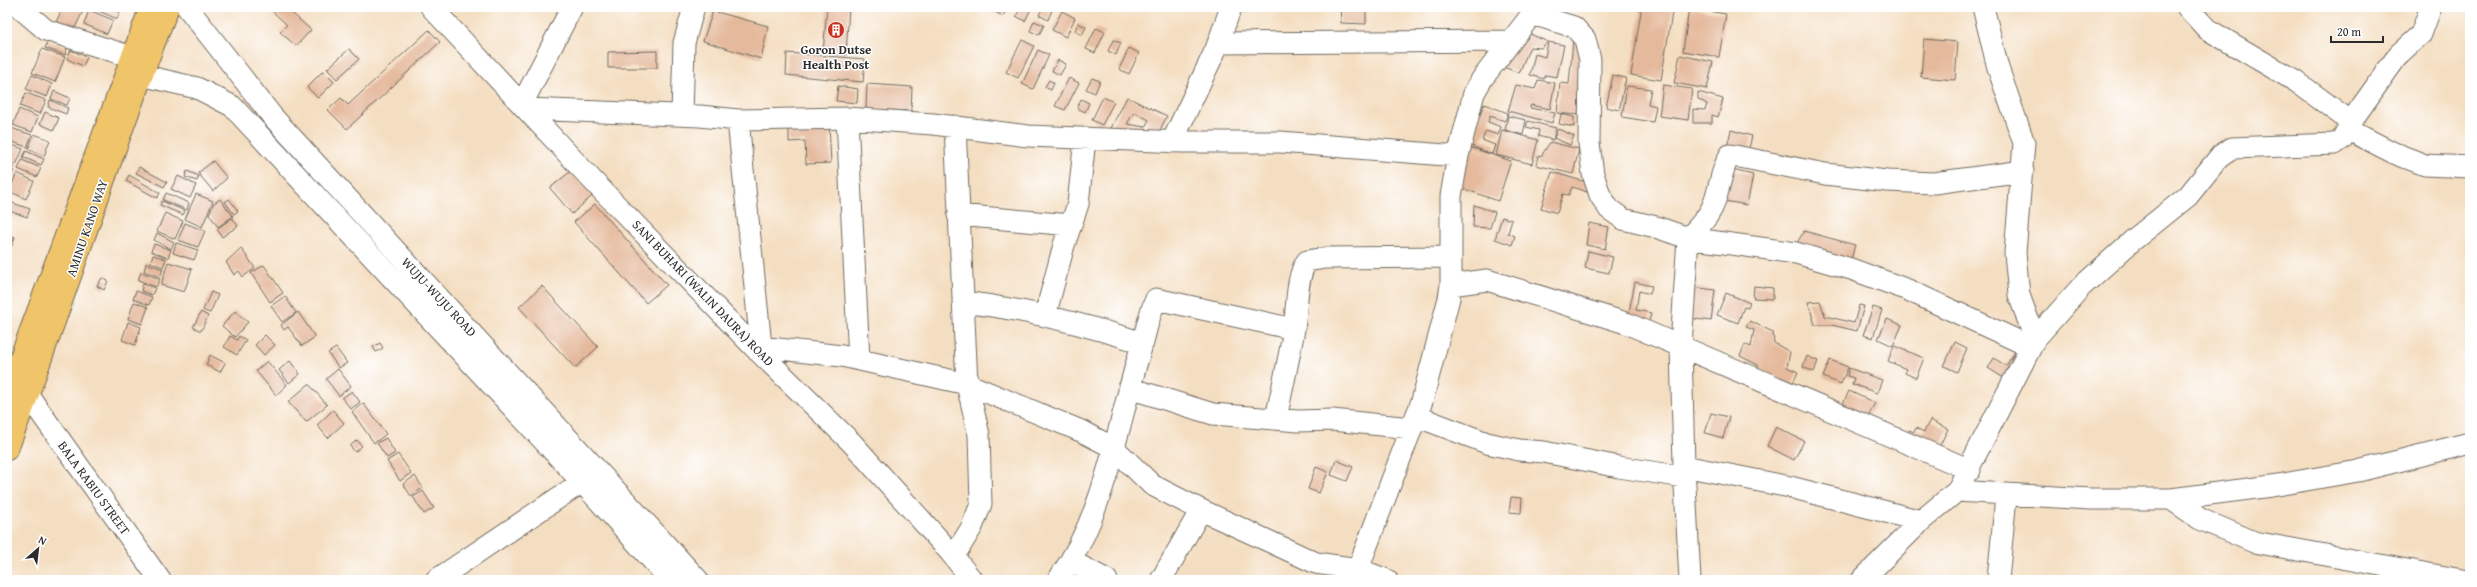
<svg xmlns="http://www.w3.org/2000/svg" width="2477" height="587" viewBox="0 0 2477 587" font-family="'Gentium Book Plus',serif">
<rect width="100%" height="100%" fill="#fff"/>
<filter id="ink" filterUnits="userSpaceOnUse"><feTurbulence type="fractalNoise" baseFrequency=".025" numOctaves="2"/><feDisplacementMap in="SourceGraphic" scale="8" xChannelSelector="R" yChannelSelector="G"/><feConvolveMatrix kernelMatrix="1 2 1 2 8 2 1 2 1" color-interpolation-filters="sRGB"/></filter>
<filter id="wash" filterUnits="userSpaceOnUse"><feTurbulence type="fractalNoise" baseFrequency=".012" numOctaves="4" result="noise"/><feDisplacementMap in="SourceGraphic" scale="16" xChannelSelector="R" yChannelSelector="G"/><feGaussianBlur stdDeviation="0.9" result="paint"/><feColorMatrix in="noise" values="0 0 0 0 0 0 0 0 0 0 0 0 0 0 0 0 0 1.4 0 .05"/><feComposite in="paint" operator="in"/></filter>
<g filter="url(#wash)">
<rect width="100%" height="100%" fill="#f4dec1"/>
<g id="blocks">
<!-- building -->
<path fill="#e5b99c" fill-rule="evenodd" d="M63,7L84,9L74,30L56,22Z
M90,7H110L120,12L117,19Z
M275,7H285L311,30L296,46L280,32L287,25L272,11Z
M827,7H849L846,55L823,53Z
M997,7H1008L1003,16L995,12Z
M1021,7H1032L1025,21L1016,16Z
M1043,7L1053,8L1048,20L1039,15Z
M1340,7H1366V24L1341,23Z
M1631,7H1673L1661,80L1631,75L1641,11Z
M1689,8L1726,14L1719,57L1683,51Z
M89,10L113,20L107,34L84,24Z
M713,11L768,26L761,59L703,41Z
M1062,11L1075,18L1066,37L1052,30Z
M1034,21L1044,25L1039,35L1030,31Z
M1078,23L1086,27L1082,35L1075,31Z
M1096,28L1105,32L1095,53L1086,49Z
M429,30L440,42L347,129L328,110L341,98L348,105Z
M1521,30L1548,42L1541,48L1530,47L1519,73L1501,66Z
M1924,39L1958,42L1955,80L1921,77Z
M1022,40L1034,46L1018,78L1006,72Z
M1113,40L1121,43L1116,55L1108,51Z
M48,41L67,48L65,55L45,48Z
M1573,41L1585,46L1578,115L1557,113L1560,83L1569,84Z
M1548,42L1564,45L1557,77L1545,75L1544,79L1530,75L1535,54L1545,57Z
M1129,48L1139,53L1129,74L1119,69Z
M42,49L65,57L55,82L32,73Z
M349,49L359,59L337,79L327,69Z
M71,50L87,57L83,66L67,59Z
M1038,50L1049,55L1033,89L1022,84Z
M657,51V68H608V52Z
M787,53L865,59L863,82L786,75Z
M1680,55L1713,62L1707,89L1674,83Z
M1058,60L1066,64L1060,75L1052,71Z
M323,71L334,82L318,98L307,87Z
M32,75L52,84L47,97L26,89Z
M1613,75L1626,78L1619,110L1606,107Z
M1069,78L1079,83L1065,110L1055,106Z
M1092,78L1100,81L1095,93L1086,89Z
M1049,80L1054,83L1051,90L1045,87Z
M1538,80L1555,83L1550,109L1531,105L1530,108L1555,113L1552,123L1508,111L1516,85L1535,89Z
M867,84L912,87L911,111L866,109Z
M1663,85L1692,89L1688,120L1659,116Z
M838,86L858,89L857,103L836,101Z
M1627,86L1651,89L1648,104L1656,106L1653,122L1622,117Z
M54,91L70,98L67,105L51,99Z
M1698,92L1723,99L1718,117L1712,115V123H1693V109L1705,110L1707,104L1698,99Z
M26,93L46,100L40,114L20,106Z
M1103,97L1114,102L1102,125L1092,120Z
M1127,97L1167,116L1156,138L1111,128ZM1134,112L1149,120L1145,127L1127,124Z
M1081,99L1089,103L1085,112L1077,108Z
M50,100L68,108L66,114L48,107Z
M1484,104L1508,113L1505,121L1490,116L1488,122L1501,127L1498,135L1486,131L1482,140L1495,145L1492,154L1469,145Z
M19,109L38,117L32,132L13,125Z
M45,112L59,118L54,130L40,124Z
M1561,114L1574,117V127L1559,124Z
M1508,116L1526,120L1523,135L1505,130Z
M1528,121L1556,128L1553,140L1538,136L1539,130L1526,127Z
M829,125L831,163L806,164L805,141L789,142V127Z
M11,128L32,135L27,147L7,140Z
M1558,129L1574,136L1570,145L1554,138Z
M1502,130L1538,140L1532,164L1496,155Z
M1731,130L1752,136L1748,152L1727,147Z
M34,134L50,140L44,156L28,149Z
M1550,142L1579,149L1573,174L1536,165L1538,156L1542,155Z
M7,143L23,149L16,165L7,161Z
M1469,147L1511,161L1498,201L1456,186Z
M26,151L44,159L41,165L23,157Z
M22,160L41,168L37,177L18,169Z
M213,161L227,178L213,191L198,173Z
M7,165L15,168L9,181L7,180Z
M139,167L167,182L164,187L136,173Z
M1732,170L1753,175L1747,205L1725,201Z
M187,171L199,176L197,181L185,177Z
M571,171L592,196L572,214L550,188Z
M1552,172L1589,183L1587,192L1572,187L1569,195L1563,194L1557,213L1541,208Z
M17,173L34,181L26,199L9,191Z
M129,175L160,193L157,198L126,181Z
M178,176L196,185L190,198L171,189Z
M166,193L189,203L187,210L163,200Z
M196,194L213,201L202,227L185,219Z
M220,199L233,216L218,227L209,214L214,203Z
M229,199L238,211L234,214L225,202Z
M7,201L30,209L27,217L7,210Z
M162,201L185,211L183,215L160,205Z
M595,204L667,285L646,303L574,222Z
M1474,205L1495,212L1490,228L1473,227Z
M165,213L183,221L175,239L157,231Z
M1502,217L1512,220L1508,233L1515,236L1512,245L1495,239Z
M232,218L238,226L222,237L217,229Z
M185,223L205,231L198,247L178,240Z
M1589,223L1609,227L1605,249L1586,245Z
M1804,231L1855,245L1850,264L1794,248Z
M157,233L174,242L171,249L154,240Z
M7,234L15,237L9,252H7Z
M176,243L198,250L194,260L173,253Z
M154,244L171,250L168,258L151,251Z
M241,248L255,268L243,277L239,271L234,275L226,262Z
M1588,251L1613,257L1609,273L1585,268Z
M153,255L166,259L163,267L150,262Z
M168,262L192,269L184,292L161,285Z
M146,263L163,269L160,277L144,271Z
M264,265L283,293L270,302L251,273Z
M141,272L160,279L156,287L138,280Z
M102,278L108,281L104,290L97,286Z
M1635,282L1652,286L1650,294L1639,291L1636,310L1651,313L1648,327L1627,322Z
M143,284L155,288L152,295L141,291Z
M542,286L598,347L575,368L519,307Z
M1754,286L1773,288V299L1753,298Z
M1692,287L1715,290L1711,321L1688,318Z
M136,291L152,297L149,305L133,299Z
M211,292L218,295L210,313L203,310Z
M1726,293L1750,303L1748,308L1744,307L1738,323L1717,315Z
M285,296L296,313L282,322L271,306Z
M1820,301L1825,316L1854,323L1859,305L1864,306L1857,331L1832,325H1815L1808,302Z
M134,302L148,307L142,324L128,319Z
M1873,307L1882,310L1873,338L1863,335Z
M235,311L248,322L235,337L222,326Z
M201,312L208,316L201,331L193,327Z
M298,312L315,337L302,346L288,327L284,330L281,325Z
M1887,319L1902,325L1893,346L1878,339Z
M1750,321L1773,332L1774,343L1790,352L1787,367L1798,372L1792,385L1758,369V365L1740,356L1745,344L1751,347L1754,330L1746,327Z
M128,322L141,327L135,345L122,340Z
M265,335L275,345L264,355L255,345Z
M230,336L237,340L239,336L246,340L237,355L224,347Z
M1955,342L1967,348L1957,372L1944,366Z
M380,343L383,348L376,352L373,347Z
M1894,346L1924,358L1916,378L1905,373L1906,369L1888,361Z
M2018,347L2010,382L1988,368L1994,358L2006,366Z
M336,348L347,363L339,368L328,353Z
M210,355L225,363L220,372L206,365Z
M1807,356L1818,361L1814,372L1803,367Z
M1830,360L1848,367L1841,384L1823,377Z
M267,361L287,385L276,395L256,371Z
M290,361L300,374L289,383L279,370Z
M1849,368L1882,380L1877,393L1852,384L1854,378L1847,376Z
M338,369L351,386L339,396L326,379Z
M309,384L327,405L306,422L288,402Z
M352,391L360,402L351,409L342,398Z
M1849,391L1875,403L1867,418L1842,406Z
M363,403L386,434L374,443L352,412Z
M333,410L344,423L328,438L317,425Z
M1711,413L1729,417L1723,438L1705,433Z
M1930,420L1948,429L1936,453L1906,438L1909,430L1914,432L1916,428L1924,432Z
M1776,427L1804,441L1794,460L1767,446Z
M386,438L395,453L387,458L377,443Z
M357,440L362,446L355,452L350,446Z
M398,454L411,473L400,481L387,461Z
M1336,460L1353,467L1347,481L1331,475Z
M1316,467L1328,472L1319,493L1308,489Z
M415,476L423,488L411,496L403,484Z
M423,491L434,508L424,514L413,497Z
M1511,497L1522,498L1521,513L1509,512Z"/>
</g>
</g>
<g filter="url(#ink)">
<use href="#blocks" fill-opacity="0" stroke="#716a60" stroke-width="1"/>
<g fill="none" stroke-linecap="round" stroke-linejoin="round">
<!-- minor casing -->
<g stroke="#716a60" stroke-width="23">
<path id="minor" d="M19,7L46,30L132,57
M187,7L272,116L698,580
M431,7L594,182L753,346L852,443L950,552L972,580
M1983,7L1998,68L2024,143L2015,253L2019,295L2035,339
M2187,7L2207,29L2297,82L2351,122
M1532,14L1574,27L1585,39L1590,60L1589,143L1593,174L1600,195L1609,209L1623,219L1656,227L1688,238L1796,253L1851,269L1908,290L2031,347
M1218,43L1511,41
M141,75L197,88L232,106L582,482L670,580
M522,104L572,7
M527,109L700,116L738,120L847,118L933,124L1028,136L1183,142H1280L1458,156
M682,115L684,43L694,7
M847,118L859,360
M738,120L761,346
M2347,129L2394,153L2425,165L2470,167
M1172,142L1216,49L1231,7
M958,215L1071,225
M1451,285L1487,280L1626,323L1970,470
M963,302C1024,309 1084,324 1143,343
M1045,316L1064,245L1078,204L1085,139
M753,346L842,356L967,384L1081,431L1114,448L1152,485L1201,510L1316,563L1358,569L1387,580
M1129,388L1213,414L1298,421L1332,420L1411,428
M28,395L160,580
M1416,416L1487,443L1519,450L1544,452L1619,467L1684,477
M1276,419C1282,389 1289,359 1294,329C1297,311 1296,275 1307,261L1325,258L1451,257
M1684,466L1790,487L1921,521
M1957,491L2090,499H2171L2272,486L2358,471L2470,443
M2171,499L2200,519L2254,542L2462,580
M954,556L972,527L981,504L979,435L967,384L955,126
M1071,561L1107,580
M1358,569L1422,401L1449,298L1451,285V196L1458,156L1474,93L1482,79L1532,14L1533,7
M436,580L582,482
M1058,580C1106,513 1117,426 1141,348C1146,332 1149,314 1156,299L1294,329
M1161,580L1201,510
M1690,580L1684,466L1681,346L1688,238C1697,229 1706,220 1712,208C1720,191 1720,171 1730,155L1825,174L1887,181L1934,183L2023,171
M1862,580L1921,521L1957,491L2035,339L2081,287L2132,241L2188,196L2221,155L2232,148L2335,144L2342,139L2357,113L2399,54L2421,34L2431,7
M1998,580L2006,496"/>
</g>
<!-- major casing -->
<g stroke="#716a60" stroke-width="24">
<path id="major" d="M7,395L151,7
M7,449C64,303 109,153 168,7"/>
</g>
<!-- minor -->
<use href="#minor" stroke="#fff" stroke-width="21"/>
<!-- major -->
<use href="#major" stroke="#f0c469" stroke-width="22"/>
</g>
</g>
<!-- icons -->
<defs>
<g id="building-disc" transform="scale(0.9)"><circle r="9.5" fill="#c8321e" stroke="#fff"/><path d="M-4-6H4V6H1V3H-1V6H-4ZM-2.5-4.3h1.7v1.8h-1.7ZM.8-4.3h1.7v1.8H.8ZM-2.5-1h1.7V.8h-1.7ZM.8-1h1.7V.8H.8Z" fill="#fff"/></g>
</defs>
<g fill-rule="evenodd">
<use href="#building-disc" x="836" y="30"/>
</g>
<g text-anchor="middle" dominant-baseline="central" stroke-width="3" stroke-linejoin="round" paint-order="stroke">
<!-- poi labels -->
<g font-size="13" font-weight="bold" fill="#2b2b2b" stroke="#fff">
<text x="836" y="49">Goron Dutse<tspan x="836" dy="15">Health Post</tspan></text>
</g>
<!-- street labels -->
<g font-size="13" fill="#2b2b2b" stroke="#fff">
<text transform="translate(87 228) rotate(-71)">AMINU KANO WAY</text>
<text transform="translate(703 293) rotate(46)">SANI BUHARI (WALIN DAURA) ROAD</text>
<text transform="translate(439 297) rotate(47)">WUJU-WUJU ROAD</text>
<text transform="translate(94 488) rotate(54)">BALA RABIU STREET</text>
</g>
</g>
<!-- margin -->
<rect width="2477" height="587" fill="none" stroke="#fff" stroke-width="24"/>
<!-- north arrow -->
<g transform="translate(38 549) rotate(28)" stroke="#ffffff" stroke-width="3" paint-order="stroke">
<path d="M0-3L7 15L0 10L-7 15Z" fill="#2b2b2b"/>
<text y="-6" font-size="11" font-weight="bold" text-anchor="middle" fill="#2b2b2b">N</text>
</g>
<!-- scale -->
<path d="M2331 36v6h52v-6" fill="none" stroke="#2b2b2b" stroke-width="2"/>
<text x="2337" y="36" font-size="12" fill="#2b2b2b" stroke="#ffffff" stroke-width="3" paint-order="stroke">20 m</text>
</svg>
